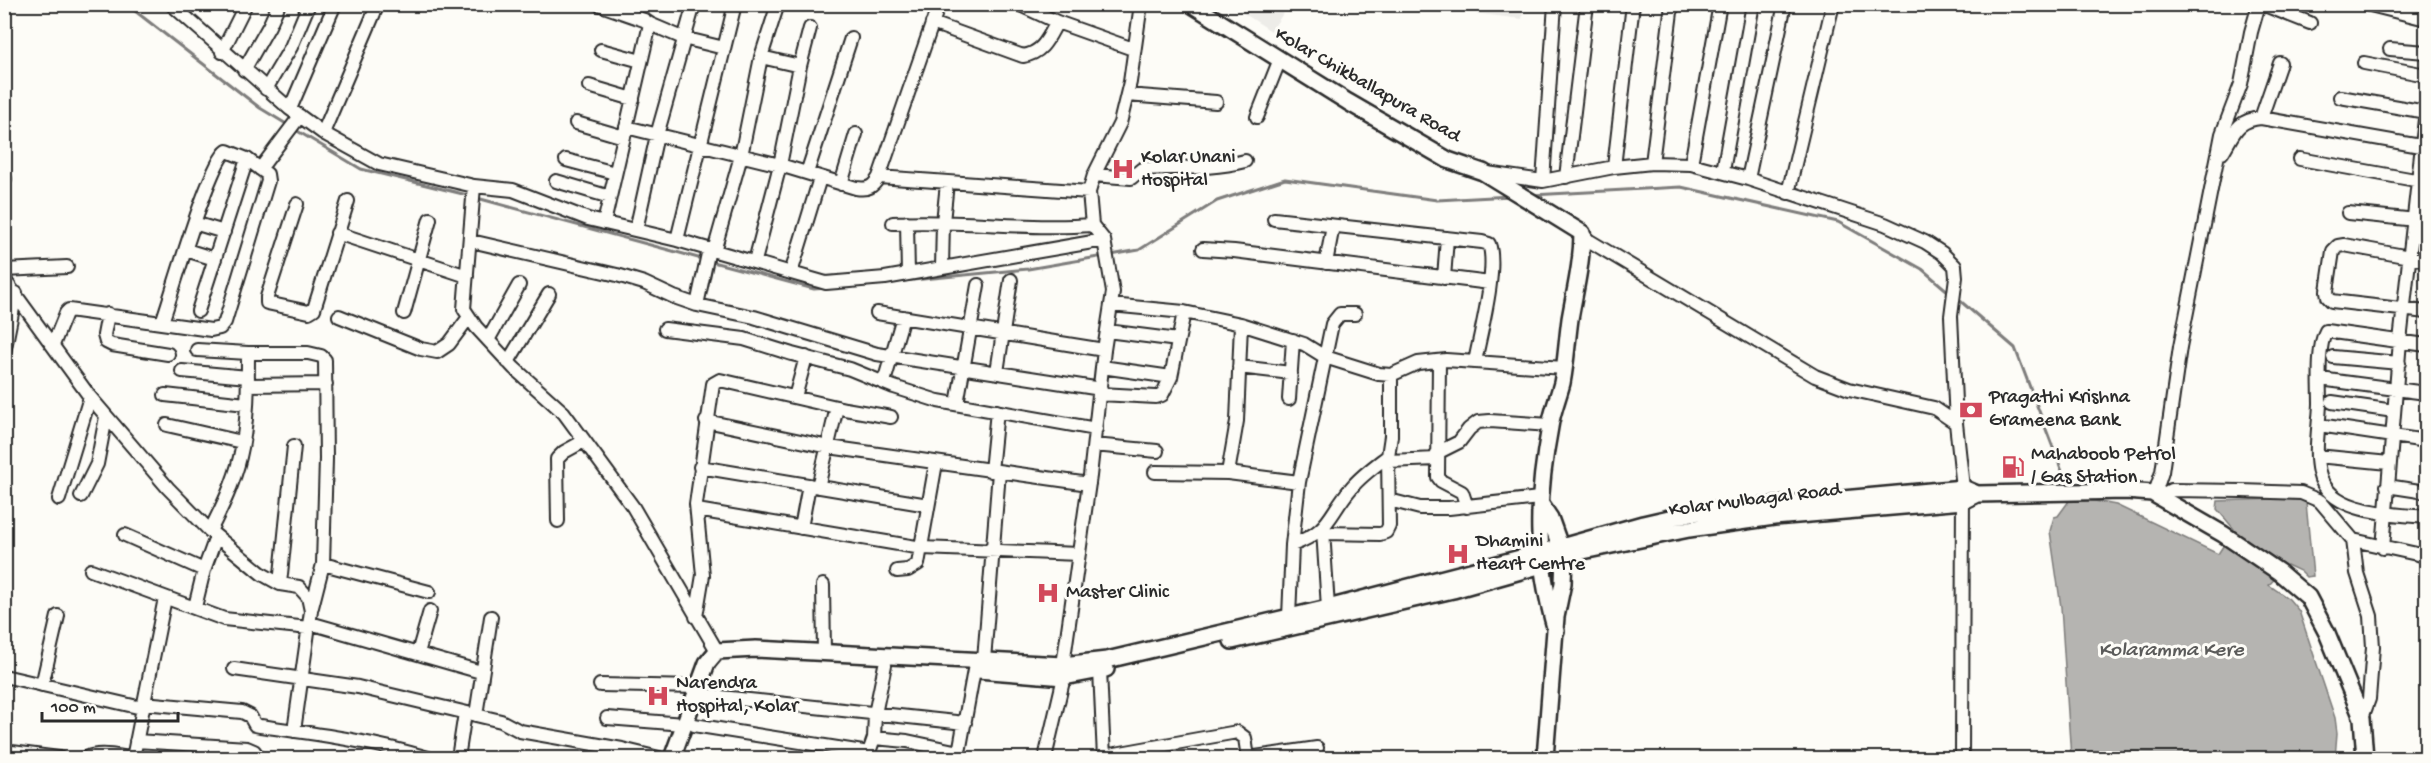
<svg xmlns="http://www.w3.org/2000/svg" width="2431" height="763" viewBox="0 0 2431 763" font-family="'Gochi Hand',sans-serif">
<rect width="100%" height="100%" fill="#fdfcf7"/>
<filter id="ink" filterUnits="userSpaceOnUse"><feTurbulence type="fractalNoise" baseFrequency=".0167" numOctaves="2"/><feDisplacementMap in="SourceGraphic" scale="12" xChannelSelector="R" yChannelSelector="G"/><feConvolveMatrix kernelMatrix="1 2 1 2 8 2 1 2 1" color-interpolation-filters="sRGB"/></filter>
<g filter="url(#ink)">
<!-- built -->
<path fill="#edece8" d="M1231,5H1289L1271,31Z
M1408,5L1524,4V5L1522,19Z"/>
<!-- water -->
<path fill="#b5b4b1" stroke="#7e7d7b" stroke-width="1.5" d="M2300,498L2306,503L2313,576L2306,577L2300,571L2287,565L2269,585L2289,599L2299,611L2335,718L2337,733L2335,758H2071L2061,607L2050,531L2054,517L2058,516L2069,501L2084,499L2116,505L2218,554L2234,529L2217,509L2218,501Z"/>
<g fill="none" stroke-linecap="round" stroke-linejoin="round">
<!-- stream -->
<path stroke="#7e7d7b" stroke-width="3" d="M126,4L260,108L288,125
M294,129L361,169L471,196
M1532,195L1681,187L1838,222L1922,269L1950,293
M477,198L702,259
M1111,255L1139,250L1217,201L1285,179L1437,200L1511,196
M709,261L814,289L827,288
M902,281L1028,269L1104,256
M1958,299L2015,348L2068,487"/>
<!-- minor casing -->
<g stroke="#2b2b2b" stroke-width="16">
<path id="minor" d="M171,4L290,109L323,133L379,164L474,186L464,309L476,327L514,368L564,413L633,507L717,651
M598,4L644,20L650,24L604,223
M1018,4L1057,22L1133,49
M2262,4L2310,23
M2366,4L2426,19
M932,23L1023,56C1043,53 1048,38 1057,22
M650,24L683,38L724,48
M2390,49L2426,52
M601,50L641,61
M222,52L246,4
M761,57L800,66
M2364,63L2426,75
M244,70L269,26L279,4
M589,86L633,99
M266,89L291,47L309,4
M1127,95L1216,102
M2340,97L2426,112
M290,109L335,4
M1257,117L1280,59
M2261,118L2280,63
M576,123L624,137
M626,127L780,165L856,188C868,190 873,187 879,177L939,4
M323,133L378,4
M2222,153C2234,134 2236,120 2261,118L2426,147
M2300,159L2426,182
M566,160L615,173
M1652,163L1672,4
M1691,164L1720,4
M1614,167L1633,4
M260,169L300,116
M1723,171L1753,4
M807,173L851,38
M1487,173L1543,181L1614,167L1652,163L1691,164L1748,179L1885,224L1925,242L1942,253L1955,266L1956,277L1951,316L1956,423L1963,488L1962,758
M1094,175L1131,178L1142,169C1177,167 1210,170 1245,161
M879,177L1089,192
M1566,177L1587,4
M4,179H5
M1748,179L1785,4
M556,181L610,197
M1543,181L1555,4
M841,184L856,134
M474,186L513,190L588,219L677,240L826,283L885,278L1104,240
M1788,193L1833,4
M297,204L267,297V303L309,312L314,309L348,201
M2348,213L2426,221
M1274,219L1482,242L1489,244C1498,268 1480,335 1475,362
M907,222L908,274
M194,223L224,232
M893,223C960,219 1026,230 1092,225
M636,230L657,135L694,4
M337,233L467,276
M1582,233L1588,240L1815,376L1849,389L1934,408L1956,423
M677,240L735,4
M471,241L617,275L644,283L674,297L697,305L754,317L877,354L1101,389
M1203,249L1234,251L1490,283
M186,250L215,259
M714,251L741,156L761,57L777,7
M2426,260L2344,245L2338,246L2333,251L2327,291L2328,297L2332,301L2426,312
M755,261L780,165L800,66L810,28
M1326,263L1333,226
M942,268L943,222L947,183
M4,270L67,267
M791,273L820,178
M1444,278L1447,238
M4,279L90,397L168,488L210,531L262,574L280,584L299,587L308,597L311,611L294,731
M697,305L709,249
M1111,305L1184,312L1241,324L1304,344L1325,357L1379,374L1391,375L1418,363L1446,360L1564,368
M198,311L247,159
M404,313L430,219
M877,313L1104,350
M108,314L104,335L106,342L112,345L168,354
M339,316L421,349L437,352L449,344L469,317
M665,329L744,339L792,354L850,369L894,387L938,401L1096,429
M1107,331L1178,340
M488,340L519,285
M53,345L66,313L69,310L211,330L220,328L225,322L268,181L267,174L247,159L227,151C209,162 172,295 162,322
M2426,345L2326,331C2317,347 2320,385 2320,404C2319,427 2314,451 2319,473C2328,514 2393,514 2426,517
M197,350L248,353H308L321,356L325,360L326,459L323,564L312,607
M4,353L16,293
M2333,357L2399,363
M1439,361L1438,477L1441,481L1462,492L1467,507
M508,362L549,294
M1102,367L1171,377
M1239,367L1291,373
M182,371L248,377
M997,372L1011,280
M2320,379L2426,393
M884,382L903,317
M248,385L326,384
M1100,394L1156,397L1162,395L1171,377L1184,312
M165,395L246,404
M795,397L806,357
M1289,399L1293,340
M2332,402L2394,411
M957,404L978,285
M706,421L829,447L1089,484
M167,425L242,442
M2319,425L2426,441
M1094,445L1157,451
M1437,453L1459,442L1469,429L1478,422L1490,421L1550,425
M2317,456L2389,463
M1388,461L1437,459
M700,467L928,505
M991,471L997,411
M1155,472L1228,473L1299,482
M1228,473L1237,421L1241,324
M2387,486L2426,492
M818,487L837,407
M2152,493L2157,487L2162,472L2180,347L2222,134L2241,84L2251,32L2259,4
M81,496L97,464L106,417
M2158,497L2171,490L2242,491L2301,493L2320,501L2353,540L2357,573L2371,616L2373,647L2369,699L2362,718
M59,499L90,397
M1389,500L1420,508H1449L1539,498
M697,510L922,548L1079,554
M558,521L557,459L564,452L584,441
M801,528L809,485
M1323,530L1328,608
M210,531C222,507 234,483 240,457C248,424 248,387 248,353
M1323,533L1380,534L1386,532L1389,526L1388,456
M125,535L204,570
M2353,540L2426,556
M1292,545C1332,530 1327,516 1352,487C1362,475 1375,466 1388,456L1391,436V375
M2383,548L2400,341L2426,110
M323,564L429,592
M91,570L224,619L309,628
M897,571L908,570L918,564L936,463
M280,584L294,446
M823,585L824,652
M195,607L204,570L216,537
M696,617L703,575L696,504L713,384L720,380L845,409L891,417
M1289,617L1292,545L1299,482L1332,324L1340,314H1355
M310,623L481,672
M418,653L430,611
M984,660L999,472
M234,669L358,687L501,721L520,731L622,749L659,758
M1100,670L1104,758
M4,676L142,708
M42,685L58,616
M600,685L698,687
M702,695L965,723
M143,703L242,712L250,716L255,725L260,726C317,734 373,741 428,758
M476,715L491,617
M607,718L684,724
M694,725L869,753
M874,738L907,741L959,752
M136,741L247,748L254,751L259,758
M4,751L59,758
M1104,756L1237,732L1245,738L1248,758
M85,758C99,752 115,756 130,758
M133,758L165,598
M458,758L465,713
M867,758L874,738L875,714L885,665
M958,758L974,670
M1045,758L1064,677L1063,665L1090,476L1104,350L1113,292L1104,240L1092,225L1089,192L1094,175L1120,123L1130,82L1141,4
M1248,758L1317,748"/>
</g>
<!-- major casing -->
<g stroke="#2b2b2b" stroke-width="20">
<path id="major" d="M1191,4L1348,102L1448,160L1483,172L1582,233C1582,263 1575,290 1570,319C1567,341 1566,362 1562,383C1558,398 1552,412 1550,427C1536,501 1535,558 1556,631
M1540,503L1550,518L1564,557L1563,583L1556,617L1545,758
M1232,641L1453,590L1542,565L1583,551L1689,529L1774,517L1963,501L1977,494
M978,670L1064,677L1106,669
M672,758L707,663L717,651L756,649L1063,665L1107,660L1328,608L1540,553L1643,524L1691,513L1963,488L1977,494L2126,491L2152,493L2223,534L2279,572L2308,597L2327,633L2362,718L2365,758"/>
</g>
<!-- minor -->
<use href="#minor" stroke="#fdfcf7" stroke-width="12"/>
<!-- major -->
<use href="#major" stroke="#fdfcf7" stroke-width="15"/>
</g>
</g>
<!-- icons -->
<defs>
<g id="hospital-bare" transform="scale(1.8)"><path d="M-5-5h3v3.5h4V-5h3V5h-3V1.5h-4V5h-3Z" fill="#d1495b" stroke="#fdfcf7" stroke-width="2.5" paint-order="stroke"/></g>
<g id="bank-bare" transform="scale(1.8)"><path d="M-6-4H6V4H-6ZM0-2.3a2.3 2.3 0 1 0 0 4.6a2.3 2.3 0 1 0 0-4.6Z" fill="#d1495b" stroke="#fdfcf7" stroke-width="2.5" paint-order="stroke"/></g>
<g id="fuel-bare" transform="scale(1.8)"><path d="M-5.5-6h7V0h2V4h1.3V-2.5L3-4.5l.8-.8L6-3V5H2.5V1h-1V6h-7ZM-4.2-4.7v3.2H.2V-4.7Z" fill="#d1495b" stroke="#fdfcf7" stroke-width="2.5" paint-order="stroke"/></g>
</defs>
<g fill-rule="evenodd">
<use href="#hospital-bare" x="1123" y="169"/>
<use href="#bank-bare" x="1971" y="410"/>
<use href="#fuel-bare" x="2013" y="467"/>
<use href="#hospital-bare" x="1458" y="554"/>
<use href="#hospital-bare" x="1048" y="593"/>
<use href="#hospital-bare" x="658" y="696"/>
</g>
<g text-anchor="middle" dominant-baseline="central" stroke-width="6" stroke-linejoin="round" paint-order="stroke">
<!-- street labels -->
<g font-size="20" fill="#2b2b2b" stroke="#fdfcf7">
<text transform="translate(1367 86) rotate(30)">Kolar Chikballapura Road</text>
<text transform="translate(1755 501) rotate(-7)">Kolar Mulbagal Road</text>
</g>
<!-- poi labels -->
<g font-size="20" fill="#2b2b2b" stroke="#fdfcf7" text-anchor="start">
<text x="1141" y="158">Kolar Unani<tspan x="1141" dy="23">Hospital</tspan></text>
<text x="1989" y="398">Pragathi Krishna<tspan x="1989" dy="23">Grameena Bank</tspan></text>
<text x="2031" y="455">Mahaboob Petrol<tspan x="2031" dy="23">/ Gas Station</tspan></text>
<text x="1476" y="542">Dhamini<tspan x="1476" dy="23">Heart Centre</tspan></text>
<text x="1066" y="593">Master Clinic</text>
<text x="676" y="684">Narendra<tspan x="676" dy="23">Hospital, Kolar</tspan></text>
</g>
<!-- water labels -->
<g font-size="21" font-style="italic" fill="#5b5b5a" stroke="#fdfcf7">
<text x="2171" y="651">Kolaramma Kere</text>
</g>
</g>
<!-- margin -->
<rect width="2431" height="763" fill="none" stroke="#fdfcf7" stroke-width="24"/>
<rect x="12" y="12" width="2407" height="739" fill="none" stroke="#2b2b2b" stroke-width="2" filter="url(#ink)"/>
<!-- scale -->
<path d="M42 712v9h136v-9" fill="none" stroke="#2b2b2b" stroke-width="3"/>
<text x="51" y="712" font-size="18" fill="#2b2b2b" stroke="#fdfcf7" stroke-width="4.5" paint-order="stroke">100 m</text>
</svg>
